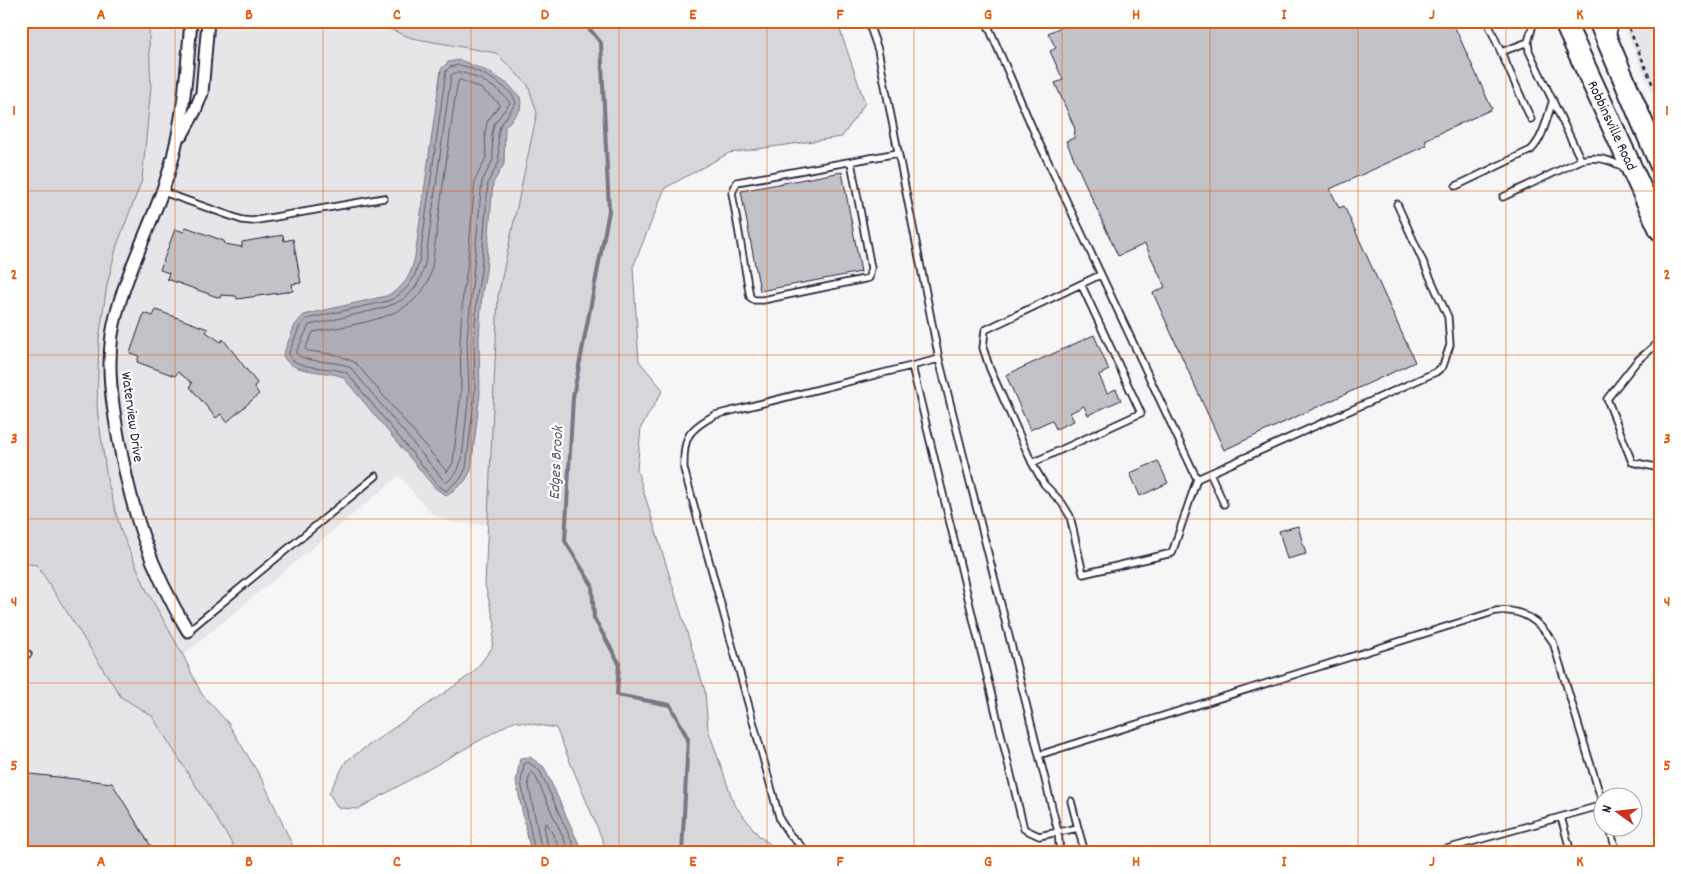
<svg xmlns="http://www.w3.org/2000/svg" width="1681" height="874" viewBox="0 0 1681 874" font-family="Dekko,sans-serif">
<rect width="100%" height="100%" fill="#f6f6f7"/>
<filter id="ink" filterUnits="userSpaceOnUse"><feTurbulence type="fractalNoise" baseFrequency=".02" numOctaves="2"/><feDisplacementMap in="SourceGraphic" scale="10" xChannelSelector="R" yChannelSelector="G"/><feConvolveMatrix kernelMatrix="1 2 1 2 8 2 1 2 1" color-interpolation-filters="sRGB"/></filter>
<g filter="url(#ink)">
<!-- built -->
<path fill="#e6e6e9" d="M150,21H369L412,38L496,53L528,85L537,113L498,296L488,524L454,523L431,513L399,476L183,655L147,591L121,531L107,479L97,408L99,339L107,285L117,245L142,180L151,87L149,38Z
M1622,21H1660V113Z
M21,563L36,565L121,696L152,716L238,853H21Z"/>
<!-- green -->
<path fill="#d7d7db" stroke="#7c7c8b" d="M21,21H150L149,38L151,87L142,180L117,245L107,285L99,339L97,408L107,479L121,531L147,591L183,655L201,693L228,723L263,781L296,853H238L152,716L121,697L37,565L21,563Z
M369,21H837L865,103L842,137L729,153L665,188L633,267L639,361L663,390L641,427L637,470L705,691L708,729L734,804L759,836L782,853H610L605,846L556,728L514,721L358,809L338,808L329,793L346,761L473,673L492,648L495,624L485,585L498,296L537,113L528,85L496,53L412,38Z"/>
<!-- water -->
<path fill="#aeaeb7" stroke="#767685" d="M460,60L489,72L509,85L520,97L521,103L520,110L505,127L504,164L493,183L486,271L482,294L479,339L480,393L471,470L465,481L447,496L435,488L343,377C328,370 288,374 283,355L295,325L304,315L386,296C404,288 411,276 415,256L441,69L448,62Z
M530,757L544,767L583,853H531L516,782L520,758Z"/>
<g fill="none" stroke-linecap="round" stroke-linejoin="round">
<!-- shore -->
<path stroke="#5a5a6d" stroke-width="1" d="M460,65C476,69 512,86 516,103L500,126L498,134L499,162L488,182L481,271L477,294L474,339L475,392L466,468L461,478L446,491L438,485L347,373C330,365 299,372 288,355L299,328L306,319L388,301C408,292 416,278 420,257L446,71L450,67Z
M459,72C476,75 500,88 510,103L494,124L492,134L493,160L482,181L467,339L469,392L462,459L456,474L446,483L351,368C336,359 304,364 296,353L309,325C326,322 344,317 362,313C398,305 419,299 426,258L451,75Z
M461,80L480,88L500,104L487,122L485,134L486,158L475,180L467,269L463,293L460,339L461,391L453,463L447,472L356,363L338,355L308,351L305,349L313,332C354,324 418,320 431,273L454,105L458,81Z
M535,853L521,782L524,764L528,762L540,771L577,853
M542,853L528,781L531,772L535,775L570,853
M549,853L544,825L547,823L562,853"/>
<!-- stream -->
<path stroke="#767685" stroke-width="4" d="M583,21L601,43L609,211L573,397L565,541L592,585L594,618L619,663L617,695L670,705L688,739L682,853"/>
</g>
<!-- building -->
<path fill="#c2c2c9" stroke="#22223b" d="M1074,21H1452L1492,109L1425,140L1427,145L1330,189L1339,208L1344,206L1415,362L1224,450L1153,293L1165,287L1145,244L1118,256L1066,141L1074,138L1075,129L1055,83L1063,80L1050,51L1056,48L1048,33Z
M842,172L861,272L760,291L741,191Z
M186,227L224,241L225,244L242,247V242L283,235L284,241L293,239L301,283L292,284L293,291L237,299L236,296L221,295L220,298L167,279L169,273L160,270L175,229L184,232Z
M156,310L208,329L206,332L221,342L223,339L257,383L254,387L259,394L227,422L221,414L216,418L190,387L192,383L178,372L175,376L137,362L139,356L130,353L144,313L153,316Z
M1094,335L1109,370L1099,375L1107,393L1116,389L1121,400L1088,415L1084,406L1070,413L1074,421L1056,429L1052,420L1030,430L1006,375Z
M1158,461L1168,483L1140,496L1130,473Z
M1298,526L1306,554L1287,559L1279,531Z
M21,773L112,783L155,853H21Z"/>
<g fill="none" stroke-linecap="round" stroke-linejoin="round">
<!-- service casing -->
<g stroke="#22223b" stroke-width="9">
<path id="service" d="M868,21L878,50L939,359L1039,755L1496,611C1522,608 1539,621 1553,642L1604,808
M986,21L1035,134L1197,479L1172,553L1083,574L1070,516L1062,503L1044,484L1032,463L990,369L983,348L985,330L1100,275
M1487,21L1531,119
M1534,21L1528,42L1529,51L1581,160
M1612,36L1616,21
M1501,52L1528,42
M851,162L871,268L869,278L763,300H754L750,297L732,193L737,182L898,153
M1456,186L1531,150C1544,137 1547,117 1553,100
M163,192L242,220L252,221L384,198
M1503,197L1581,160C1597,156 1611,159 1625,169
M1660,341L1637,361L1607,399L1632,462L1660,468
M912,366L1024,829L1039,836L1078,828L1071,801
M1032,463L1141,413L1081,284
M1210,473L1224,504
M1197,479L1436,372L1443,366L1450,345L1448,317L1397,204
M188,631L376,476
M21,653L28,654
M1039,755L1058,832L1060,853
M1561,817L1571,853
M1609,826L1617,853
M1078,828L1085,853
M808,853L789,834L780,820L684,469C683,438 687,430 715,415L939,359
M1432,853L1603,805"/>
</g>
<!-- minor casing -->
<g stroke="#22223b" stroke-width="15">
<path id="minor" d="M182,135L195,111L202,93L208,21
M188,631C149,567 131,509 118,436C112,402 107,370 112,335C120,285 145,240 162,192C183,137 186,79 191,21"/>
</g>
<!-- trunk casing -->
<g stroke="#22223b" stroke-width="24">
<path id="trunk" d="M1564,21L1660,230
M1599,21L1660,164"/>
</g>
<!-- path -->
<path stroke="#22223b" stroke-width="2.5" stroke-dasharray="4 4" stroke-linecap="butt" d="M1626,21L1660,102"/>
<!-- service -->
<use href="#service" stroke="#fff" stroke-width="5.5"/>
<!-- minor -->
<use href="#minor" stroke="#fff" stroke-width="11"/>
<!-- trunk -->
<use href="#trunk" stroke="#fff" stroke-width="20"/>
</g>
</g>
<!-- grid -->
<path fill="none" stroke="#e8590c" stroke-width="1" stroke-opacity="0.55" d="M175,21V853M323,21V853M471,21V853M619,21V853M767,21V853M914,21V853M1062,21V853M1210,21V853M1358,21V853M1506,21V853M21,191H1660M21,355H1660M21,519H1660M21,683H1660"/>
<g text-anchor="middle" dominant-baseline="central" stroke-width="4.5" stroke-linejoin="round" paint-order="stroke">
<!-- street labels -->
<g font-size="15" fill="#22223b" stroke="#fff">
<text transform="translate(1611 126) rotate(65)">Robbinsville Road</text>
<text transform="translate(131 417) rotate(82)">Waterview Drive</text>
</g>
<!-- water labels -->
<g font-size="16" font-style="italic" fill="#5a5a6d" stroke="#fff">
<text transform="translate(557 463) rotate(-87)">Edges Brook</text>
</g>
</g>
<!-- margin -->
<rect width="1681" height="874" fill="none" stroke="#fff" stroke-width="55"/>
<!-- north arrow -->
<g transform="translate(1618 812) rotate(285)"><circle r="24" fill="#ffffff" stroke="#a7a7b1"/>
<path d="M0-4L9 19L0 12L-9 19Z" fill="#c8321e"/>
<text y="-8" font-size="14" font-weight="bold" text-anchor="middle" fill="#22223b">N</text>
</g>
<rect x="28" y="28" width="1626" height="818" fill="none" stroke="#e8590c" stroke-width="2"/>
<g font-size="16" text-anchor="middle" font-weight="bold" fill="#e8590c">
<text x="101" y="19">A</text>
<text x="249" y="19">B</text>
<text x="397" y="19">C</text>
<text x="545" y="19">D</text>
<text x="693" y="19">E</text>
<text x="840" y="19">F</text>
<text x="988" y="19">G</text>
<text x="1136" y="19">H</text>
<text x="1284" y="19">I</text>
<text x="1432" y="19">J</text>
<text x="1580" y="19">K</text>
<text x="14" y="115">1</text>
<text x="1667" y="115">1</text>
<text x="14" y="279">2</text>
<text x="1667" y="279">2</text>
<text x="14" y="443">3</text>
<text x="1667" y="443">3</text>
<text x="14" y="606">4</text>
<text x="1667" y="606">4</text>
<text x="14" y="770">5</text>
<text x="1667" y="770">5</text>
<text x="101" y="866">A</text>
<text x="249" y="866">B</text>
<text x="397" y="866">C</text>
<text x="545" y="866">D</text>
<text x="693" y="866">E</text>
<text x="840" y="866">F</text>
<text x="988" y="866">G</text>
<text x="1136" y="866">H</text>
<text x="1284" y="866">I</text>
<text x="1432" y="866">J</text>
<text x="1580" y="866">K</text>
</g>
</svg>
